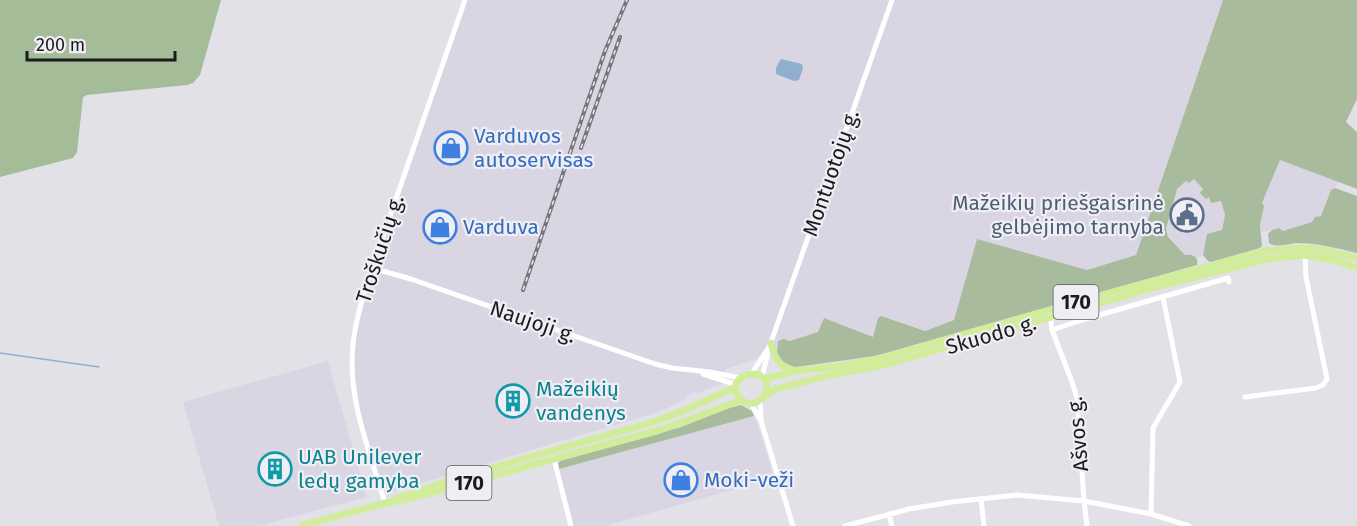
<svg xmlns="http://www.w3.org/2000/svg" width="1357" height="526" viewBox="0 0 1357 526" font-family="'Fira Sans',sans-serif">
<rect width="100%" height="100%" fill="#e3e1e8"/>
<!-- built -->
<path fill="#d9d5e3" d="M465,0H1223L1136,255L1087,270L977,239L954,320L925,331L881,316L878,318L873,337L824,318L818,332L790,341L783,339L778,341L777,353L726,369L724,383L698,393L694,392L688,395L683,400L674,405L658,412L382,495L361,425L352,362L359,312Z
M1280,160L1338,182L1335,188L1331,190L1321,216L1315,217L1312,222L1283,231L1272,230L1269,231L1261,232L1260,225L1263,206L1262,203Z
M1194,179L1209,197L1221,201L1225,215L1222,230L1203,251V255L1196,258L1189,255H1185L1168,237L1166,229L1177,189L1186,181Z
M328,361L367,497L258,526H219L183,402Z
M754,416L761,434L774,478L605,526H574L559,469Z"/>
<!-- green -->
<path fill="#a8bc9d" d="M1223,0H1357V99L1346,122L1357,132V189L1280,160L1262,203L1264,206L1260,225L1262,246L1260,248L1211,262L1208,261L1203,255L1207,234L1222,230L1225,215L1221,201L1211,203L1209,197L1206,199L1200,193L1203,189L1194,179L1189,183L1186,181L1177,189L1166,229L1168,237L1185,255C1192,254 1199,256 1197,265L875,356L796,367C786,367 782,361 777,353L778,341L783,339L790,341L818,332L824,318L873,337L878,318L881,316L925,331L954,320L977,239L1087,270L1136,255Z
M1335,188L1357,196V253C1337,248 1316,243 1296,243C1287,244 1276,248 1269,243L1268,234L1272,230L1279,228L1283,231L1312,222L1315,217L1321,216L1331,190Z
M741,405L752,411L754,416L559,469L558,463L563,459L681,427L729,408Z"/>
<!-- forest -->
<path fill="#a5bc98" d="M0,0H221L200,75L193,83L187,85L87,95L83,97L77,152L73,158L0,177Z"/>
<!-- water -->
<path fill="#90aece" d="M781,59L802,64L803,68L799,80L794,81L776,74V68Z"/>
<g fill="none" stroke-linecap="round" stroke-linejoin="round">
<!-- stream -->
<path stroke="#90aece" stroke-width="1.5" d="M0,353L99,367"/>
<!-- minor -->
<path stroke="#fff" stroke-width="5" d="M372,268L411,279L655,364L672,368L710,372L740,378
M1050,314L1052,330L1072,382L1077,398L1084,501L1087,526
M1052,330L1082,320L1228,278L1229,282
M752,373L769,347
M703,374L737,385
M762,377L770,345L892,0
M1245,397L1316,388L1323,385L1327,379L1306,277L1305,255
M760,401L761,419
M751,404L761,421L793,526
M554,459L571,526
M981,498L984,526
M385,503C370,451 347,400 353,344C356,318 364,293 372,268L465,0
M889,514L892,526
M1151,514L1153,428L1180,382L1163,297
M845,526L909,509L952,502L1017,495L1084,501L1151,514L1189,526"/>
<!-- major -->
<path stroke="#d1ed9b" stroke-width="7" d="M771,343C775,360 778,366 796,371
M764,379L796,371L841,366L882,358L1127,288L1266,251L1303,248L1317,249L1357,258
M765,396C777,360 719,374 740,398C752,413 765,394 776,389L826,376L884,365L1160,286L1267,259L1305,255L1334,260L1357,268
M397,498L457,478L650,423L678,413L736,387
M301,526L385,503L408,499L660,430L691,419L741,400"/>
<!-- rail casing -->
<g stroke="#77767b" stroke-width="4">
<path id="rail" d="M581,148L620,37
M523,290L605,51L627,0"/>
</g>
<!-- rail -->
<use href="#rail" stroke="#f0eef5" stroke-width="1.5" stroke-dasharray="4.5" stroke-linecap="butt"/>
</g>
<!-- icons -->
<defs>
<g id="shop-ring" transform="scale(1.725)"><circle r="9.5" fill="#f0eef5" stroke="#3f7fe0" stroke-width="1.5"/><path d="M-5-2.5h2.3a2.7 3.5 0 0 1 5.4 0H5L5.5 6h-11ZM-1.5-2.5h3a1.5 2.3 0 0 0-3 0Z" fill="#3f7fe0"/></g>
<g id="civic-ring" transform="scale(1.725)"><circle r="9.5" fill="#f0eef5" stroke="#5c6f8a" stroke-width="1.5"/><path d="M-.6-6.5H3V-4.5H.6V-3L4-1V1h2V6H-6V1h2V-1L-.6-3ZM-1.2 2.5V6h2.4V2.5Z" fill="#5c6f8a"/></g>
<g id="building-ring" transform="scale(1.725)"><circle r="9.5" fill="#f0eef5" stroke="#0f9aa8" stroke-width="1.5"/><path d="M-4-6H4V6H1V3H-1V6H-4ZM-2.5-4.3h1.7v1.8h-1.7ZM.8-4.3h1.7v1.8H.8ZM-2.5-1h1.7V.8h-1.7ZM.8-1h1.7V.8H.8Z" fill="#0f9aa8"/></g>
</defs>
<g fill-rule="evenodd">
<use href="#shop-ring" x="451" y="148"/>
<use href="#civic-ring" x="1187" y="215"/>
<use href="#shop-ring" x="440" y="227"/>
<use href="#building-ring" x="513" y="401"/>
<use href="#building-ring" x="275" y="469"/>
<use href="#shop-ring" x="681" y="480"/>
</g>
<g text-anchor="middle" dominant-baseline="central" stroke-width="4.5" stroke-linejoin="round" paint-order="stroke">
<!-- shield labels -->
<g fill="#f0eef5" stroke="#5b5a5e" stroke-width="1.5">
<rect x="1053.5" y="285" width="45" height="34" rx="4.5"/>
<rect x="446.5" y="466" width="45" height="34" rx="4.5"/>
</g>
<g font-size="20" font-weight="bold" fill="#1b1a1d">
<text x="1076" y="302">170</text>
<text x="469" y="483">170</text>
</g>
<!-- shop labels -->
<g font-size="21" fill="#366cbe" stroke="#f0eef5" text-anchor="start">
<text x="474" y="136">Varduvos<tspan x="474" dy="24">autoservisas</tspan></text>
<text x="463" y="227">Varduva</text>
<text x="704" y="480">Moki-veži</text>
</g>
<!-- street labels -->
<g font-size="21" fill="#1b1a1d" stroke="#f0eef5">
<text transform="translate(831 173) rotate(-71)">Montuotojų g.</text>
<text transform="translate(380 249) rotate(-72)">Troškučių g.</text>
<text transform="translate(533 322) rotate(19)">Naujoji g.</text>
<text transform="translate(991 335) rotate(-16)">Skuodo g.</text>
<text transform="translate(1078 434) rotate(-95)">Ašvos g.</text>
</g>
<!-- service labels -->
<g font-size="21" fill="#4e5e75" stroke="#f0eef5" text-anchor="end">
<text x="1164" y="203">Mažeikių priešgaisrinė<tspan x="1164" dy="24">gelbėjimo tarnyba</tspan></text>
</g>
<!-- culture labels -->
<g font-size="21" fill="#0d838f" stroke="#f0eef5" text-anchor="start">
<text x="536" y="389">Mažeikių<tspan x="536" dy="24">vandenys</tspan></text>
<text x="298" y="457">UAB Unilever<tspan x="298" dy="24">ledų gamyba</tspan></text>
</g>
</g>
<!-- scale -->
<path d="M27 51v9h148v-9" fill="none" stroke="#1b1a1d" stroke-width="3"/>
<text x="36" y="51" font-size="18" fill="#1b1a1d" stroke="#f0eef5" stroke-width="4.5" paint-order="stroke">200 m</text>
</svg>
